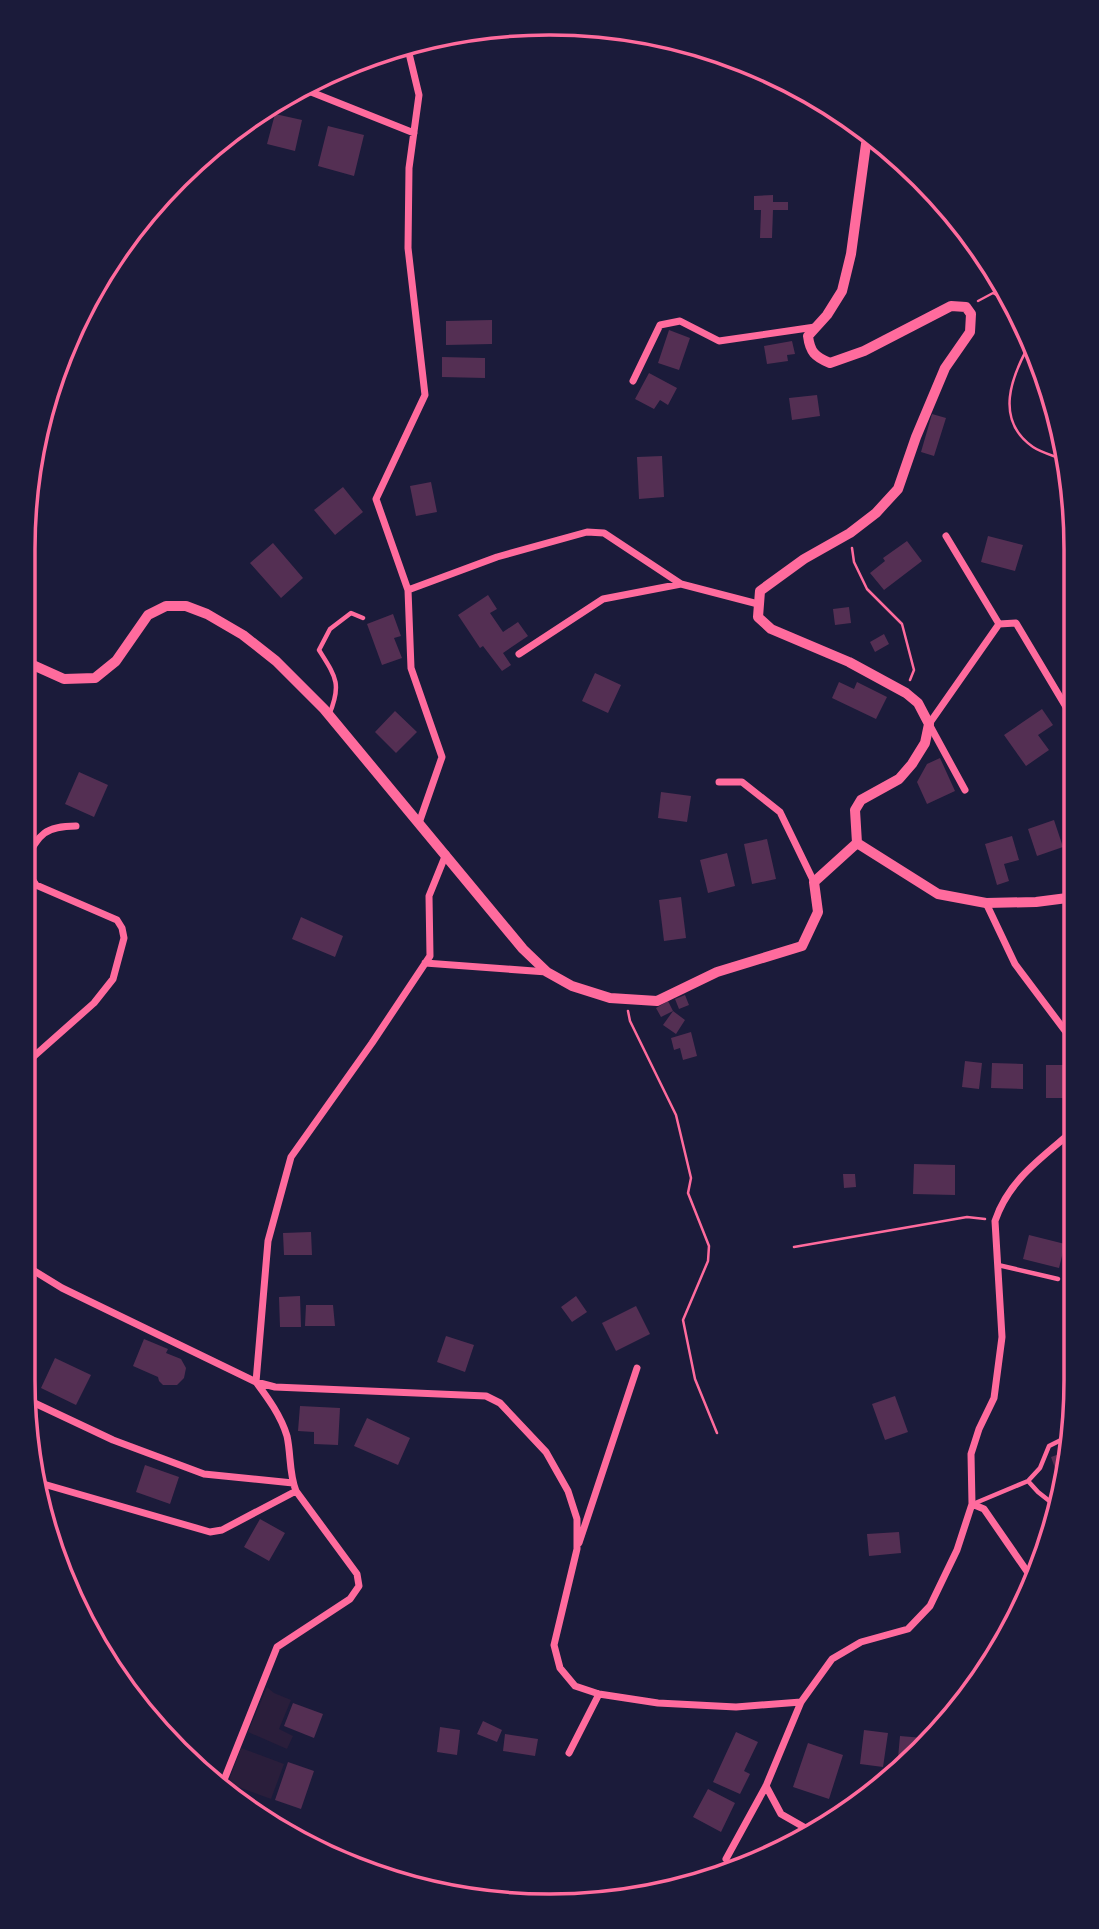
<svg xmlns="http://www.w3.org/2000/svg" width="1099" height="1929" viewBox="0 0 1099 1929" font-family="Karla,sans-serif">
<rect width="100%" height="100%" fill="#1b1b3a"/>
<!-- green -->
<path fill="#2a1e3b" d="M267,1687L274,1693L291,1700L279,1729L293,1736L287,1749L248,1732Z
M241,1748L284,1764L271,1799L228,1783Z"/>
<!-- building -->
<path fill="#542f53" d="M275,114L302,120L295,151L267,144Z
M328,126L364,135L354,176L318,166Z
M773,195V202H788V210H773L772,238H760L761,210H754V196Z
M492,320V344L446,345V321Z
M669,330L690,338L679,370L658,363Z
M792,341L795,354L787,355L788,361L767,364L764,346Z
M442,357L485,358V378L442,377Z
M649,373L677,388L668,405L660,400L654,409L635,399Z
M817,395L820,416L792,420L789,398Z
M932,414L946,418L934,456L921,452Z
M662,456L664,497L639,499L637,457Z
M431,482L437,512L416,516L410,486Z
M343,487L363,512L335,535L314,510Z
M988,536L1023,545L1015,571L981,562Z
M907,541L922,561L884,590L870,573L885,561L883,558Z
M273,543L303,578L281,598L250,563Z
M488,595L497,609L490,613L503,632L518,622L528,636L503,653L511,665L502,671L483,646L480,648L458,615Z
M849,607L851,623L835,625L833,609Z
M393,614L401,636L394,638L402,658L382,665L367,624Z
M884,634L889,644L875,652L870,642Z
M595,673L621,685L608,713L582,701Z
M839,682L854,689L857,682L887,697L876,719L832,698Z
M1042,709L1053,725L1038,735L1049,750L1026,766L1004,735Z
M395,711L417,732L396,753L375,732Z
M940,758L955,791L927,804L917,782L927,764Z
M79,772L108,785L94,817L65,804Z
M661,792L691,796L687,822L658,818Z
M1054,820L1063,847L1037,856L1028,829Z
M1012,836L1019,860L1004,864L1009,881L997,885L985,844Z
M767,839L776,879L752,884L744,844Z
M727,853L735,886L708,893L700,860Z
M681,897L686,938L664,941L659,900Z
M301,917L343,936L335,957L292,939Z
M685,995L689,1005L679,1009L675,999Z
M668,1001L673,1011L661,1017L656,1008Z
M673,1011L685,1020L676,1034L663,1025Z
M691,1032L697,1056L683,1060L680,1048L674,1050L671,1038Z
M965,1061L982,1063L979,1089L962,1087Z
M992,1063L1023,1064V1089L991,1088Z
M1046,1065H1075V1098H1046Z
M914,1164L955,1165V1195L913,1194Z
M843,1174H855L856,1187L844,1188Z
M311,1232L312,1255H284L283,1233Z
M1029,1235L1065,1244L1059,1268L1023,1259Z
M300,1296L301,1327H280L279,1297Z
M576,1296L587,1312L572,1322L561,1307Z
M306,1305H333L335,1326H305Z
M636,1306L650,1334L616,1351L602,1323Z
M446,1336L474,1345L465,1372L437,1362Z
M144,1339L168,1349L166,1353L181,1359L186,1368L184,1378L177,1385H163L159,1381L158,1377L133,1366Z
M55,1358L91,1375L76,1405L41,1388Z
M895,1396L908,1432L885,1440L872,1404Z
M300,1406L340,1408L338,1445L314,1444V1432L298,1431Z
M367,1418L410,1438L398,1465L354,1446Z
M1068,1451L1062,1481L1060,1482L1051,1457Z
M145,1465L179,1477L170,1504L136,1492Z
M260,1519L285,1533L269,1561L244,1547Z
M899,1532L901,1553L869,1556L867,1534Z
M293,1703L323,1714L314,1738L284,1726Z
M483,1721L502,1730L497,1742L477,1734Z
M440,1727L460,1730L457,1755L437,1752Z
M864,1730L888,1733L883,1767L860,1764Z
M736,1732L758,1742L744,1771L750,1774L740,1794L713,1782Z
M505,1734L538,1739L535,1756L503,1751Z
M900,1736L923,1738L922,1746L902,1770L897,1769Z
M808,1743L843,1755L829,1799L793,1787Z
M288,1762L314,1771L301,1809L275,1800Z
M708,1789L735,1803L721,1832L693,1817Z"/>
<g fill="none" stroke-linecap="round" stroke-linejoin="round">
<!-- path -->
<path stroke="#ff6b9d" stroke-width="2.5" d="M978,301L993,293L1014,305
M1031,342C1011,376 994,420 1033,447C1042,453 1055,456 1064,460
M852,548L854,562L867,589L902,624L914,670L910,680
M628,1011L630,1021L676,1115L691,1178L688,1193L709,1246L708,1261L683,1320L695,1379L717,1433
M794,1247L967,1217L985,1219"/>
<!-- service -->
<path stroke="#ff6b9d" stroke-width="4.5" d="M329,715C342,684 336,677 319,650L330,629L351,613L363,618
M998,1265L1058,1279
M1028,1481L1038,1492L1057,1507
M973,1504L1028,1481L1040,1468L1049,1446L1071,1435"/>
<!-- minor -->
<path stroke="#ff6b9d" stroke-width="7" d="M407,45L419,95L409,168L408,248L425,395L376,499L408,590
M301,88L414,133
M633,381L660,325L680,321L719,341L815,327
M946,536L999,624L1016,623L1075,722
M519,654L603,599L681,584
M719,782H742L780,812L814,882
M965,790L929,724L999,624
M419,823L442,757L411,668L408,590L497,557L587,532L604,533L681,584L758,604
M23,864C39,836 42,826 76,826
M986,903L1015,964L1075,1044
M425,963L547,972
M23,1066L94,1003L113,979L124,938L122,928L117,920L36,885L23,866
M23,1264L62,1288L256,1382L275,1387L486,1396L500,1403L546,1452L568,1491L577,1519V1549L554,1645L560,1668L575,1686L599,1694L658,1703L736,1707L801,1702
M26,1399L113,1440L204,1474L293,1483
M40,1483L210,1532L222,1530L296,1491
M972,1504L984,1509L1033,1580
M579,1543L637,1368
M569,1753L599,1694
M222,1785L277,1647L350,1599L359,1586L357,1574L296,1491C289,1474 291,1454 287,1436C281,1416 268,1398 256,1382L268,1241L291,1157L372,1043L430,956L429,896L446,854
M766,1786L781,1814L809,1830
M726,1859L766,1786L801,1702L832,1659L861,1642L908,1629L930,1606L957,1550L972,1504L971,1454L979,1429L994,1398L1002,1337L995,1221C1009,1179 1043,1157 1075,1129"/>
<!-- tertiary -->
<path stroke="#ff6b9d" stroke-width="10" d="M24,661L64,679L95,678L116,661L148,615L166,606H186L207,614L243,635L276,661L324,709L523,949L547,972L572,986L610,998L657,1001L717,972L802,946L818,912L814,882L857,843
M857,843L855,810L861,800L899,779L912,764L925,743L929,724L918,703L906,693L849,662L771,629L758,617L760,591L804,559L850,533L876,513L898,489L916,437L945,368L970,332L971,314L966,307L951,306L864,351L830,363C815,357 810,352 808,336L827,315L842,291L851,254L866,144L870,135
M857,843L938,894L986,903L1036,902L1075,897"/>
</g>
<!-- crop -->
<path d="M0 0H1099V1929H0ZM549 35H550A514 514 0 0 1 1064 549V1380A514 514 0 0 1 550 1894H549A514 514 0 0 1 35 1380V549A514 514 0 0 1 549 35Z" fill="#1b1b3a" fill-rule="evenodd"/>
<path fill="none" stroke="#ff6b9d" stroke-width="3.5" d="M549 35H550A514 514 0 0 1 1064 549V1380A514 514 0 0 1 550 1894H549A514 514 0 0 1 35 1380V549A514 514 0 0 1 549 35Z"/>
</svg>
